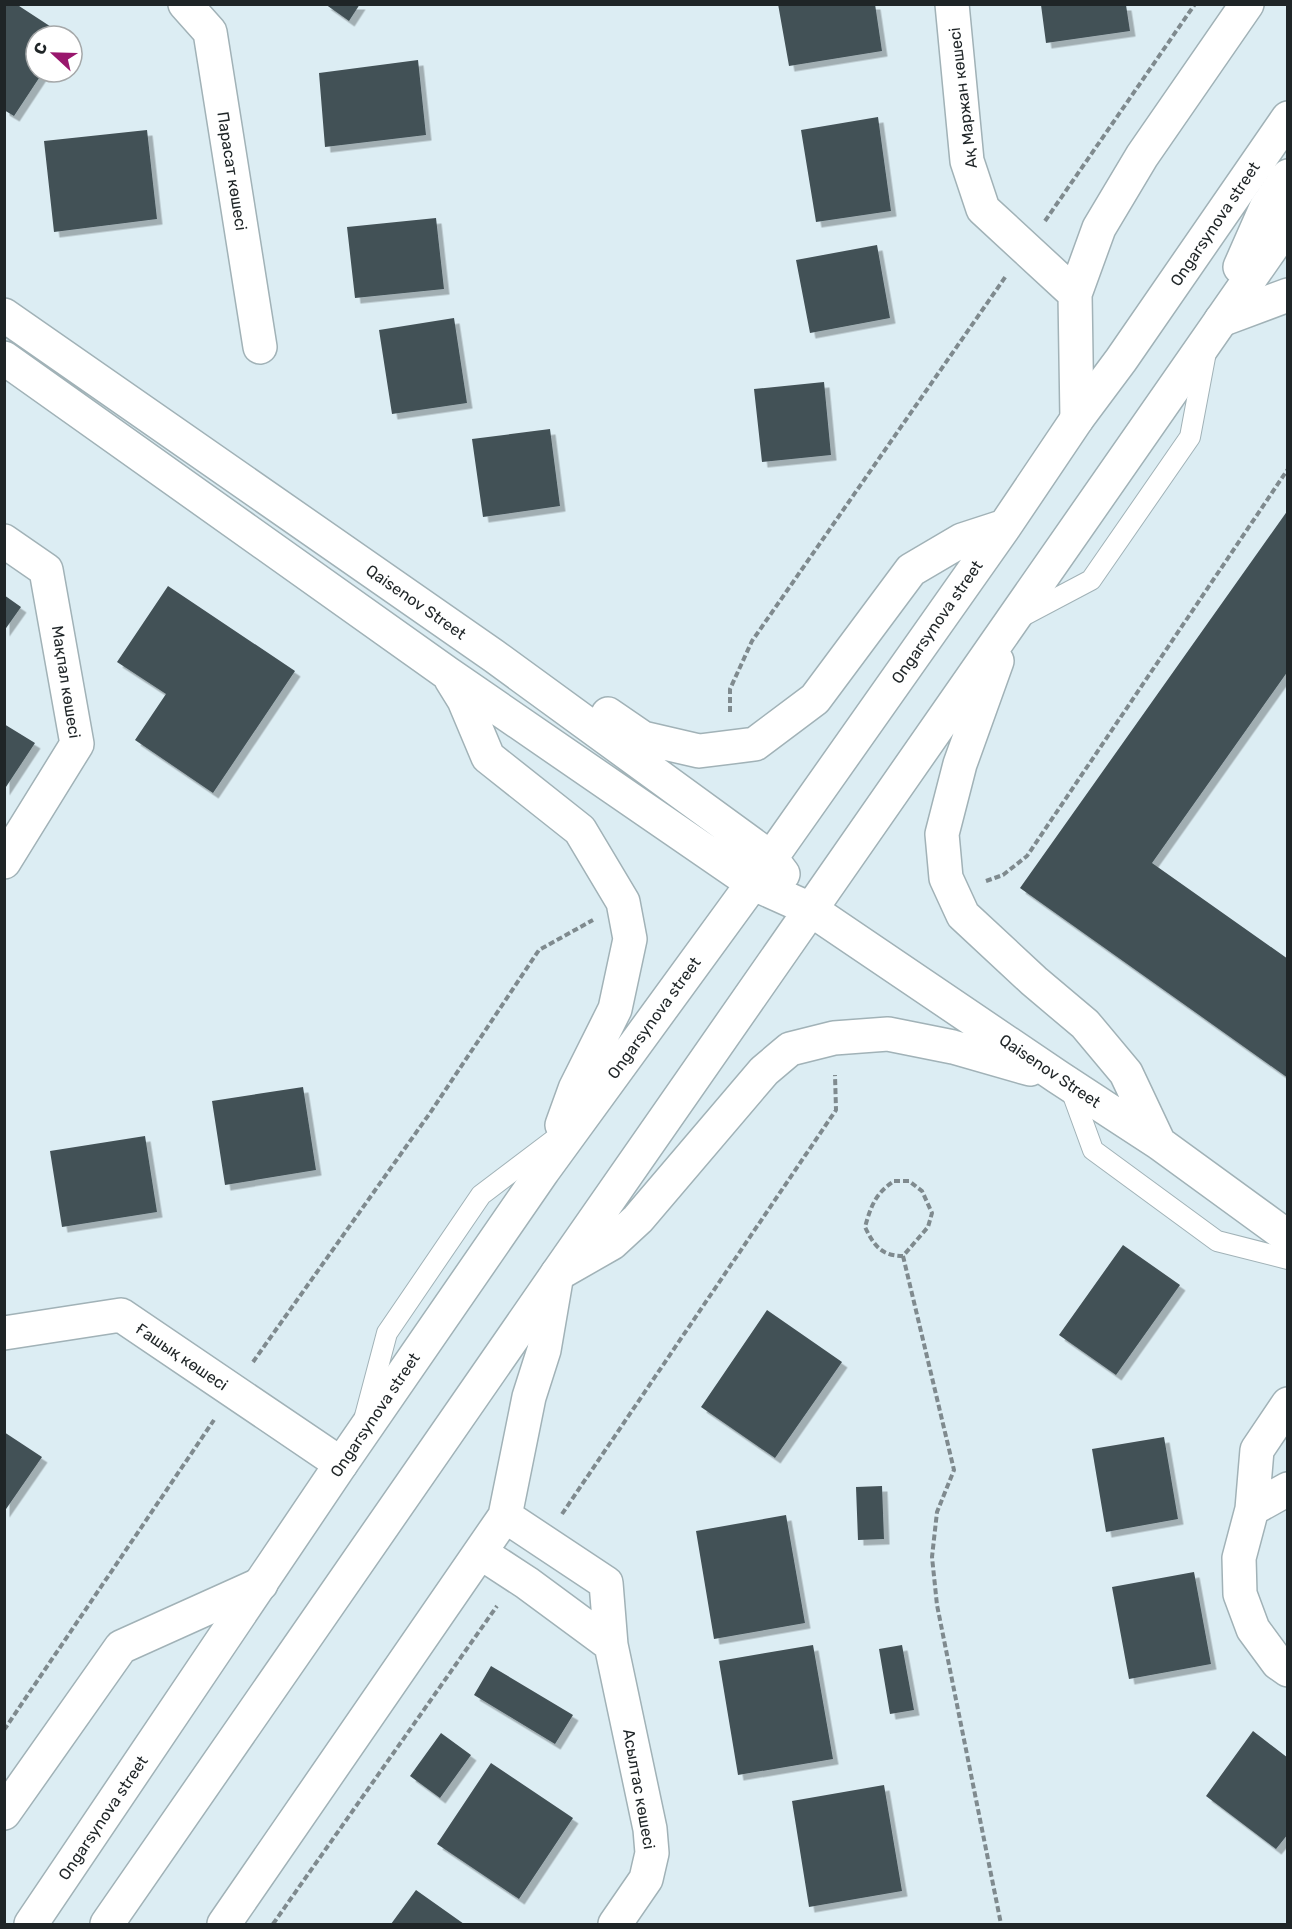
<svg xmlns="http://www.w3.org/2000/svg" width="1292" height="1929" viewBox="0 0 1292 1929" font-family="Rubik,sans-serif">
<defs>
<filter id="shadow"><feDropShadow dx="5.5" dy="5.5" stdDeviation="0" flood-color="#0004"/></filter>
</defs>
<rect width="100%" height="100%" fill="#dcedf3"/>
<!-- building -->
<path fill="#435156" filter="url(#shadow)" d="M4,4H16L65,36H36V72H43L14,116L4,110Z
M325,4H360L349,21Z
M778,4H875L882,51L789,66Z
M1041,5H1126L1130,31L1046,43Z
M418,60L426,135L325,147L319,73Z
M878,117L891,211L816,222L801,130Z
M147,130L157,219L54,232L44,141Z
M436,218L444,289L355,298L347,227Z
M877,245L890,318L810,333L796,260Z
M454,318L467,403L392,414L379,330Z
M824,382L831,455L762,462L754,389Z
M550,429L560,506L483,517L472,439Z
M1288,510V671L1152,863L1288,959V1078L1020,888Z
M168,586L295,671L213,793L135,740L166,694L117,662Z
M4,595L21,607L4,631Z
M4,724L35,743L4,790Z
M303,1087L316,1170L225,1185L212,1101Z
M145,1136L157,1212L62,1227L50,1151Z
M1123,1245L1180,1285L1116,1375L1059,1335Z
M767,1310L842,1362L775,1458L701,1407Z
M4,1432L42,1457L4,1512Z
M1164,1437L1178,1519L1106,1532L1092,1449Z
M882,1486L884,1539L858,1540L856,1487Z
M786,1515L805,1623L714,1639L696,1531Z
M1194,1572L1211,1664L1129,1679L1112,1587Z
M813,1645L833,1759L738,1775L719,1661Z
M902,1645L914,1710L890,1714L879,1649Z
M491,1666L573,1715L555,1744L474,1695Z
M1253,1731L1288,1758V1834L1276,1849L1206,1796Z
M441,1733L471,1755L440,1798L410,1776Z
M491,1763L573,1818L519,1899L437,1844Z
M884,1785L902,1891L809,1907L792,1801Z
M416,1890L464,1924H391Z"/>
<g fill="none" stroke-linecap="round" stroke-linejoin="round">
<!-- lane casing -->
<g stroke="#a1b2b7" stroke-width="22">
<path id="lane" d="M1021,617L1091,580L1190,437L1206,352
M1070,1087L1093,1150L1217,1241L1288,1259
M365,1416L387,1333L481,1195L555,1139"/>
</g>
<!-- street casing -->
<g stroke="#a1b2b7" stroke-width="36">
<path id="street" d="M185,4L210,32L260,347
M952,4L967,161L983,209L1075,294
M1221,320L1288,295
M1077,419L1075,294L1099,228L1142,156L1247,4
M4,541L46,570L77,744L4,862
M4,1333L121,1315L341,1464
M1288,1404L1257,1450L1252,1509L1239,1558L1240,1594L1253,1629L1278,1663L1288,1670
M1252,1509L1288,1489
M505,1516L606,1583L611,1645L650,1829L652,1853L646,1879L615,1924
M481,1553L527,1583L611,1645
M4,1813L121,1647L261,1584
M224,1924L505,1516L529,1397L544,1350L557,1274"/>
</g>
<!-- secondary casing -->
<g stroke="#a1b2b7" stroke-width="36">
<path id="secondary" d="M1240,267L1266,208L1288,176
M4,315L494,656L771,858L783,874
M4,358L447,673L752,883L810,909L1058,1077L1159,1143L1288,1237
M997,661L960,764L942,834L946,878L963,915L1034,981L1085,1024L1126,1073L1159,1143
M451,679L464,700L488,757L580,830L623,902L630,939L615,1009L575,1089L562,1125
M608,714L643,738L699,751L755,744L815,699L911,570L962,540L1005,526
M563,1271L612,1243L638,1219L764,1071L790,1049L834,1038L888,1034L953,1047L1030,1069
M31,1924L341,1464L543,1171L771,858L1005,526L1077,419L1121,360L1288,118
M107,1924L557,1274L1288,224"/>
</g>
<!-- path -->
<path stroke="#7f8a8e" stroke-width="4" stroke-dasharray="6 3" stroke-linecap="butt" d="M1045,221L1195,4
M730,712V689L752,641L1006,276
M986,881L1003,875L1027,856L1288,469
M894,1181H909L922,1191L932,1213L928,1227L903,1256C882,1256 874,1246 865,1227C871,1206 875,1194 894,1181Z
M903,1256L954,1470L937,1512L932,1557L937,1605L1001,1924
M253,1362L430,1113L539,950L593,920
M562,1514L836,1110L835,1075
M4,1730L214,1420
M273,1924L497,1606"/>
<!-- lane -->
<use href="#lane" stroke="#fff" stroke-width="20"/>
<!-- street -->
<use href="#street" stroke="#fff" stroke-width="33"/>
<!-- secondary -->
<use href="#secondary" stroke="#fff" stroke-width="33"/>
</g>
<g text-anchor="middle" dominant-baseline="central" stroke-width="6" stroke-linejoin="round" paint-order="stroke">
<!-- street labels -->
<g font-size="16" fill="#1f2527" stroke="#fff">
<text transform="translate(963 98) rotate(-97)">Ақ Маржан көшесі</text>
<text transform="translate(232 171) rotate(81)">Парасат көшесі</text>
<text transform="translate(1215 224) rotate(-56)">Ongarsynova street</text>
<text transform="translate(416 602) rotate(35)">Qaisenov Street</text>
<text transform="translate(937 622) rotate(-55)">Ongarsynova street</text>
<text transform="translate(66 682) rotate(81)">Мақпал көшесі</text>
<text transform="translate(654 1018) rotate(-54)">Ongarsynova street</text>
<text transform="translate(1050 1071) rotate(34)">Qaisenov Street</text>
<text transform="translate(182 1357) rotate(34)">Ғашық көшесі</text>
<text transform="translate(375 1415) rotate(-56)">Ongarsynova street</text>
<text transform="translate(639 1789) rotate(80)">Асылтас көшесі</text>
<text transform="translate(103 1818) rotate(-56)">Ongarsynova street</text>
</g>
</g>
<!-- border -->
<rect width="1292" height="1929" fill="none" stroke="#1f2527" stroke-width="12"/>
<!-- north arrow -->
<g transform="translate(54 54) rotate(292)"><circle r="28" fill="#ffffff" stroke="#a5a8a9" stroke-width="1.5"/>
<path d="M0-4.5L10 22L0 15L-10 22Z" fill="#99176d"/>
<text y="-9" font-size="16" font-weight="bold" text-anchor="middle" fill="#1f2527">С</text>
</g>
</svg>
